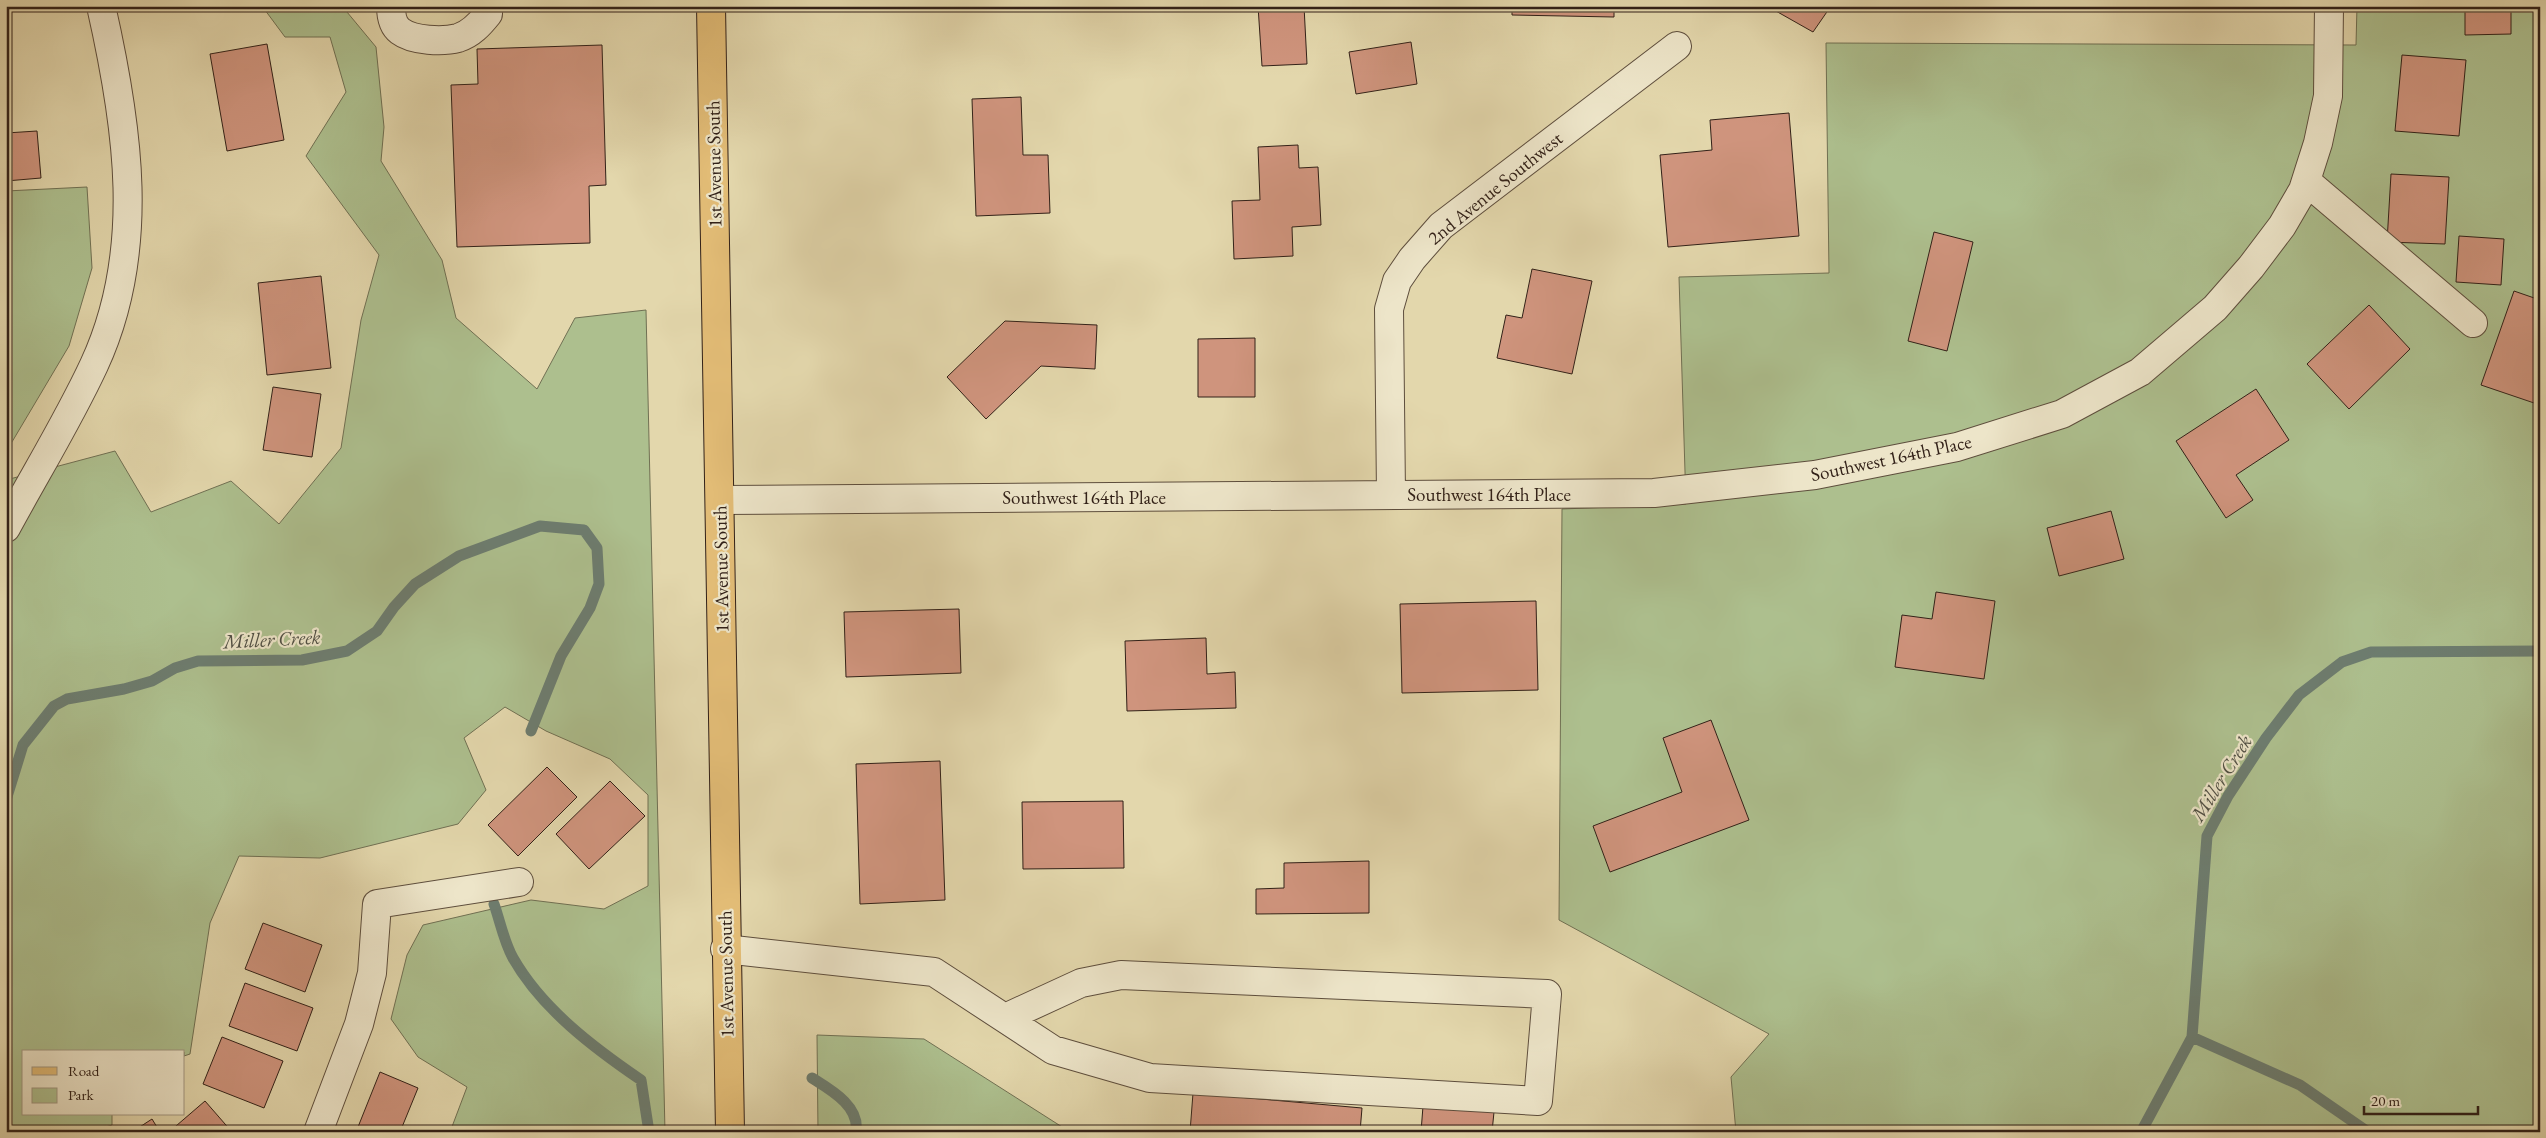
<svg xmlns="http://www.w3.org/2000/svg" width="2546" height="1138" viewBox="0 0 2546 1138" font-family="'EB Garamond',serif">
<rect width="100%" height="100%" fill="#e3d7ac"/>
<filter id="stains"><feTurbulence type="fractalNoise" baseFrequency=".004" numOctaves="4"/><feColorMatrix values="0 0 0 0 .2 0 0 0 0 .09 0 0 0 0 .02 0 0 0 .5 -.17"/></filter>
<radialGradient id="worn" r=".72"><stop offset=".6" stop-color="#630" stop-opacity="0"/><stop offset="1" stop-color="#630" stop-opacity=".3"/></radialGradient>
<!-- green -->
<path fill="#adbf8e" stroke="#707053" d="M262,6H342L376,47L384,127L381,161L442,260L456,318L537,389L575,318L646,310L665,1132H450L467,1087L418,1057L391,1019L407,955L423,925L531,900L604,909L648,886V795L610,759L546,731L505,707L464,738L486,790L458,824L320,858L239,856L210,923L190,1054L184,1056V1052H24V1114H112V1125L90,1132H6V480L115,451L151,512L231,481L279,524L341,448L361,320L379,255L306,156L346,92L330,37H285Z
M2357,6H2540V1132H1736L1731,1077L1769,1034L1559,920L1562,509L1686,504L1679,277L1829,273L1826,43L2356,45Z
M87,187L92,268L69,346L6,452V191Z
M817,1035L924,1039L1070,1132H818Z"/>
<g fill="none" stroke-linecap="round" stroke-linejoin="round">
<!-- stream -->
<path stroke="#6d7d70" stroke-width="11" d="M6,800L23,745L54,706L67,699L124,689L152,681L175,668L198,661L302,660L347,651L377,631L394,607L415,584L459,556L540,526L584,530L597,548L599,584L590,608L561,656L531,731
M494,904C500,921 504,942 513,958C542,1009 594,1048 641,1080L649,1132
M2192,1037L2300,1085L2368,1132
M812,1078C831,1090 860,1106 856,1132
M2141,1132L2192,1037L2207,836L2228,796L2266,738L2299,695L2342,662L2371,652L2540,651"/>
</g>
<!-- building -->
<path fill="#cf947d" stroke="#322118" d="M1258,6H1304L1307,64L1262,66Z
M1512,6H1614V17L1512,15Z
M1767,6H1831L1813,32Z
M2465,6H2511V34L2465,35Z
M1411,42L1417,84L1356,94L1349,52Z
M267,44L284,140L227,151L210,54Z
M602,45L606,185L589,186L590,243L457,247L451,85L478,84L477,49Z
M2402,55L2466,60L2459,136L2395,131Z
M1021,97L1023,155H1048L1050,213L976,216L972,99Z
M1789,113L1799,236L1668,247L1660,155L1712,150L1710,120Z
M37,131L41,178L6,181V133Z
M1298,145L1299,168L1318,167L1321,225L1292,227L1293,256L1234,259L1232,201L1260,200L1258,147Z
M2391,174L2449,177L2445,244L2387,242Z
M1934,232L1973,242L1947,351L1908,341Z
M2459,236L2504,239L2501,285L2456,282Z
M1532,269L1592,281L1572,374L1497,358L1506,315L1522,318Z
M321,276L331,368L267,375L258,283Z
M2514,291L2540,300V405L2481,385Z
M2369,305L2410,349L2349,409L2307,364Z
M1005,321L1097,325L1095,369L1041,366L986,419L947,377Z
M1255,338V397H1198V339Z
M273,387L321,394L312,457L263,450Z
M2256,389L2289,440L2236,475L2253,500L2226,518L2176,441Z
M2111,511L2124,559L2059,576L2047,528Z
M1936,592L1995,601L1984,679L1895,667L1902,615L1932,619Z
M1536,601L1538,690L1402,693L1400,604Z
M959,609L961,673L846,677L844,612Z
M1206,638L1207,674L1235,672L1236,708L1127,711L1125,641Z
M1711,720L1749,820L1610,872L1593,826L1682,792L1663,738Z
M940,761L945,900L860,904L856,764Z
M547,767L577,797L518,856L488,825Z
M610,781L645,816L589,869L556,834Z
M1123,801L1124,868L1023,869L1022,802Z
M1369,861V913L1256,914V889L1284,888V863Z
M263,923L322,945L305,992L245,969Z
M245,983L313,1008L297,1051L229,1026Z
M222,1037L283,1061L264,1108L203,1084Z
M380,1072L418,1088L400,1132H356Z
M1193,1093L1362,1108L1360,1132H1190Z
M205,1101L232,1132H169Z
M1423,1106L1494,1112L1492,1132H1421Z
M152,1119L160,1132H132Z"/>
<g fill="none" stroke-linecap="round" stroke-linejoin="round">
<!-- minor casing -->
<g stroke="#5e4e3d" stroke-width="30">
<path id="minor" d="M391,6C391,15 392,25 400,31C413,41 443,42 458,38C471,34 480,24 488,14V6
M2306,181L2473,323
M1391,495L1389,309L1397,281L1412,259L1441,226L1677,46
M720,500L1654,493L1815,475L1957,447L2062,414L2140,372L2215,308L2251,267L2282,226L2303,190L2318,143L2328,96L2329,6
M6,528C35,474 68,421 94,365C147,251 128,125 101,6
M725,949L934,972L1053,1050L1150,1078L1538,1101L1547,994L1121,975L1081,983L1005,1018
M318,1132L359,1024L372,973L377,904L519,882"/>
</g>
<!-- major casing -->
<g stroke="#322118" stroke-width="30">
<path id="major" d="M711,6L730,1132"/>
</g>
<!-- minor -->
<use href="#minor" stroke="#ede5c9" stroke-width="28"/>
<!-- major -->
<use href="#major" stroke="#e2bc76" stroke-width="28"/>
</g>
<g text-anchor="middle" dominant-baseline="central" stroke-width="4.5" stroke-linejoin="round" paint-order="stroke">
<!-- street labels -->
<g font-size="19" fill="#322118" stroke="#ede5c9">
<text transform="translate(714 164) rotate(-91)">1st Avenue South</text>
<text transform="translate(1495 188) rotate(-39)">2nd Avenue Southwest</text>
<text transform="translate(1891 458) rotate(-12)">Southwest 164th Place</text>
<text x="1489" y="494">Southwest 164th Place</text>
<text x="1084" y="497">Southwest 164th Place</text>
<text transform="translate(721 569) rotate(-91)">1st Avenue South</text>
<text transform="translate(726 974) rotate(-91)">1st Avenue South</text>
</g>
<!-- water labels -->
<g font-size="20" font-style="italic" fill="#504f44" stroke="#ede5c9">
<text transform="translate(272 639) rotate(-3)">Miller Creek</text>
<text transform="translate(2221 778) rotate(-58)">Miller Creek</text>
</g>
</g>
<!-- margin -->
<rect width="2546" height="1138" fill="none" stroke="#e3d7ac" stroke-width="25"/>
<rect x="8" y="8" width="2531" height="1123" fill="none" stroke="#322118" stroke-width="2.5"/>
<rect x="12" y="12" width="2521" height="1113" fill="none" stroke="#322118"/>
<!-- legend -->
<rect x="22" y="1050" width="162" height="65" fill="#ede5c9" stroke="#a29782"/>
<rect x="32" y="1067" width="25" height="8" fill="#e2bc76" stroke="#a29782"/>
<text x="68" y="1076" font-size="15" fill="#322118">Road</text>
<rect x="32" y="1088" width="25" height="15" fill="#adbf8e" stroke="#a29782"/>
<text x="68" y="1100" font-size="15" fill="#322118">Park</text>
<!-- scale -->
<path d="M2364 1106v8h114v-8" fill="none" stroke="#322118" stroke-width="2.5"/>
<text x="2371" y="1106" font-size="15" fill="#322118" stroke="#ede5c9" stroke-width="4" paint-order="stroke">20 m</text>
<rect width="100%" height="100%" filter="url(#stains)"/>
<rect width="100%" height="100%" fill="url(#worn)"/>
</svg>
